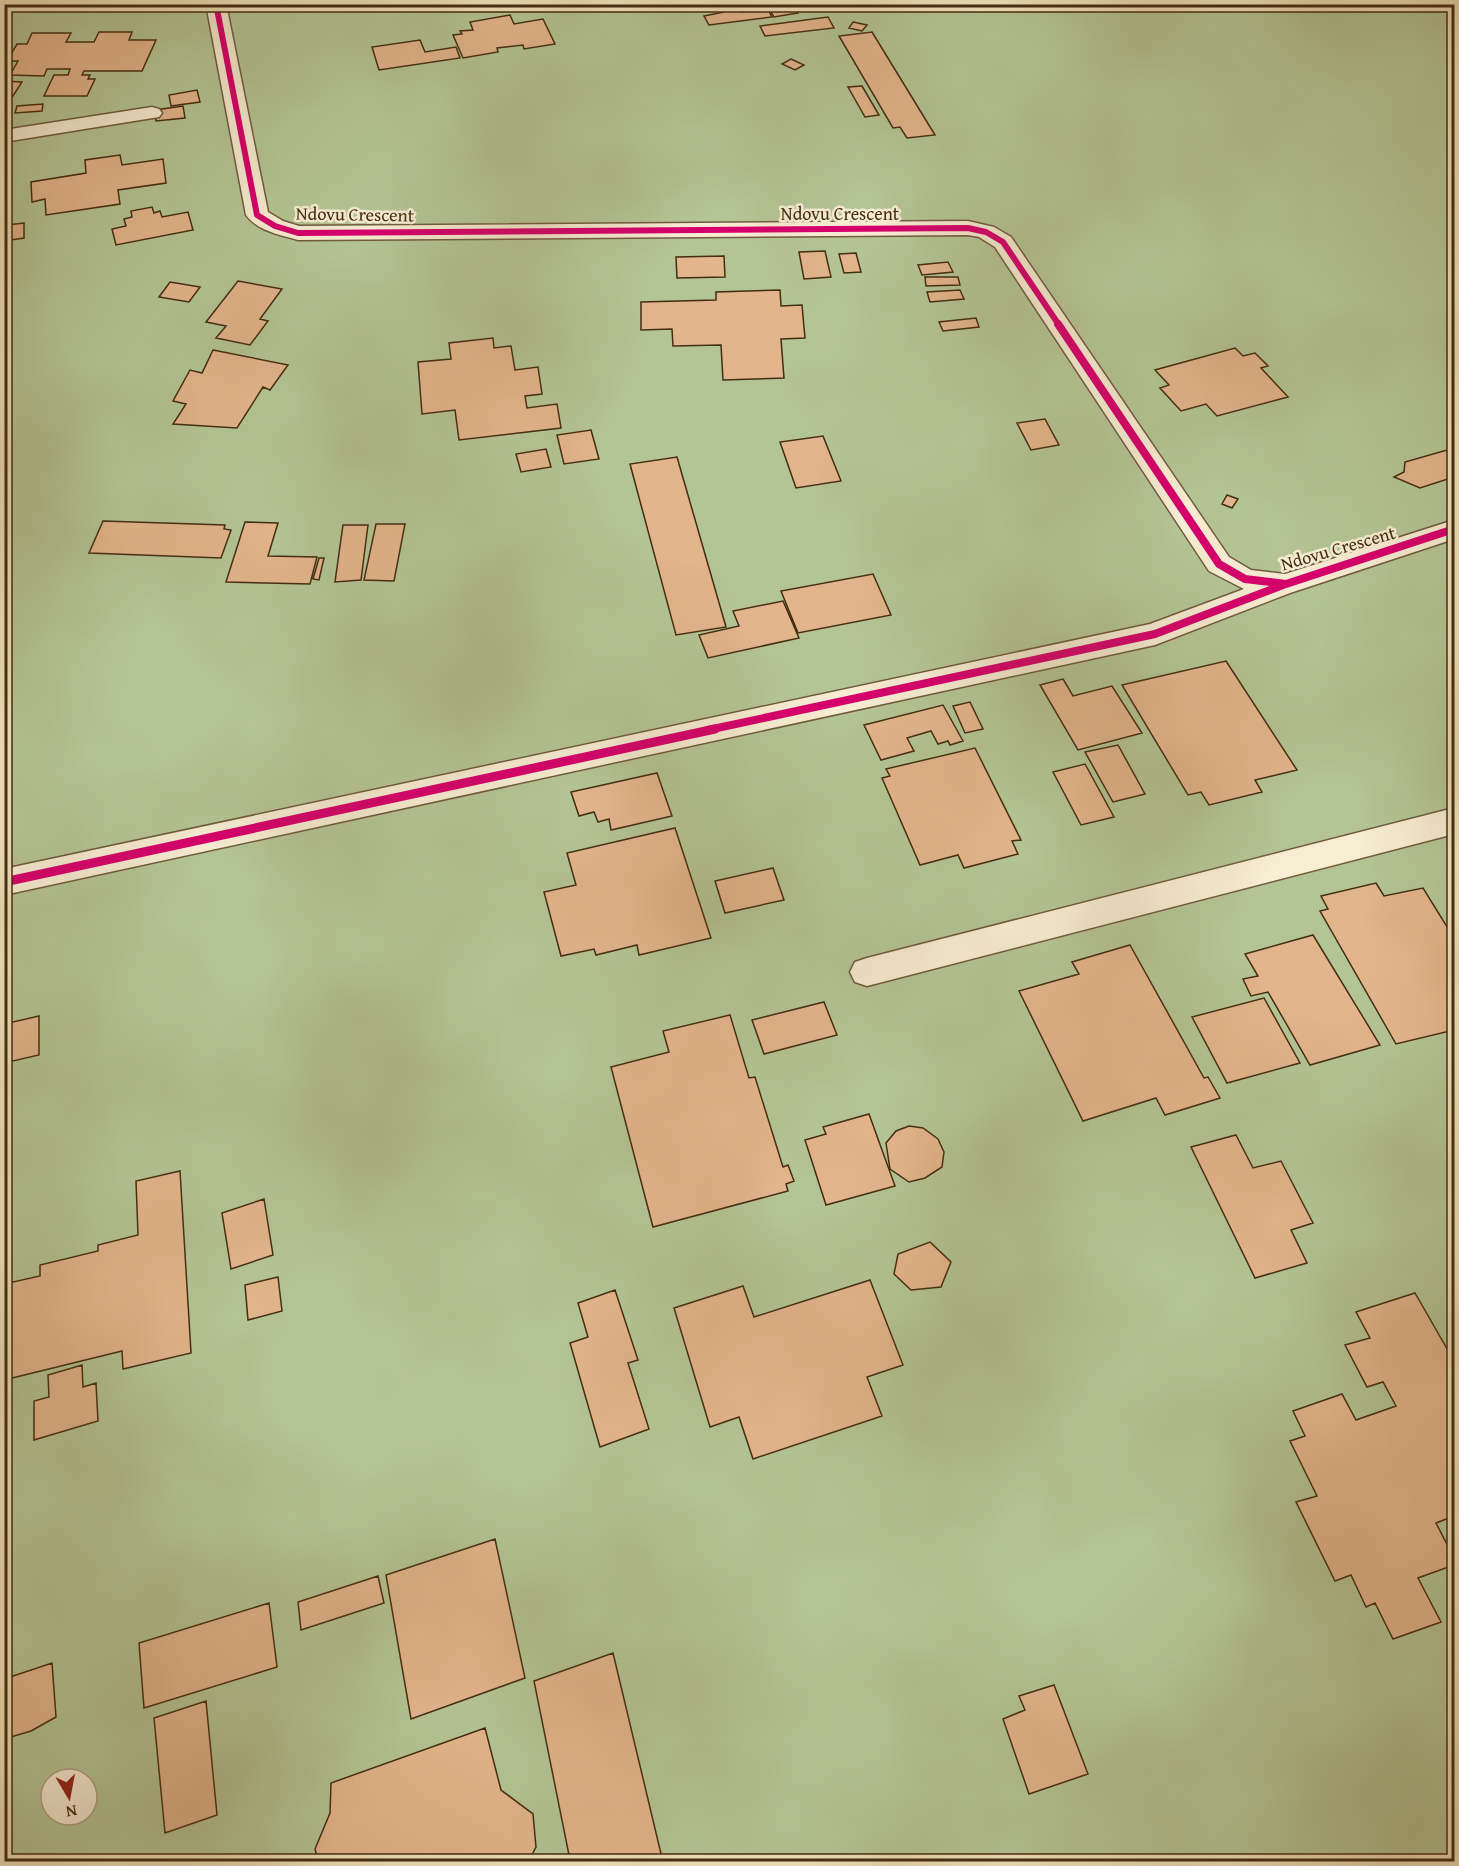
<svg xmlns="http://www.w3.org/2000/svg" width="1459" height="1866" viewBox="0 0 1459 1866" font-family="'Gentium Book Plus',serif">
<rect width="100%" height="100%" fill="#f2e4bd"/>
<filter id="stains"><feTurbulence type="fractalNoise" baseFrequency=".00333" numOctaves="4"/><feColorMatrix values="0 0 0 0 .2 0 0 0 0 .09 0 0 0 0 .02 0 0 0 .5 -.17"/></filter>
<radialGradient id="worn" r=".72"><stop offset=".6" stop-color="#630" stop-opacity="0"/><stop offset="1" stop-color="#630" stop-opacity=".3"/></radialGradient>
<!-- green -->
<path fill="#b4c595" stroke="#7c7954" stroke-width="1.5" fill-rule="evenodd" d="M5,5H1454V1861L5,1862ZM51,1779H87V1815H51Z"/>
<!-- building -->
<path fill="#e3b58c" stroke="#442d12" stroke-width="1.5" d="M806,4H827L830,8L811,11Z
M792,5L798,13L774,17L769,8Z
M767,8L772,17L709,25L704,16L739,9L741,12Z
M510,15L514,24L543,19L555,44L524,49L523,45L497,48L498,52L463,58L453,35L462,34L460,31L473,30L470,22Z
M828,17L834,28L765,36L760,26Z
M853,22L867,25L862,31L849,28Z
M99,32H132L129,40H156L142,71H84L82,75H90L88,79H95L87,96H44L54,75H68L70,69H47L44,76L10,75L18,61H7L17,44H27L32,33H71L66,42H94Z
M872,32L935,135L907,138L900,127L893,128L839,36Z
M420,40L425,52L456,47L460,58L379,70L372,47Z
M791,59L804,65L795,70L782,64Z
M4,81L22,82L13,96H9L4,103Z
M862,86L879,115L865,117L848,87Z
M197,90L200,102L171,106L169,95Z
M43,104L42,111L15,113L17,106Z
M183,106L185,118L156,121L155,110Z
M120,155L122,165L163,159L166,183L118,190L120,204L46,215L45,199L32,202L31,182L86,173L85,160Z
M152,207L154,213L160,211L162,217L188,212L193,230L116,245L112,229L126,226L124,219L132,217L131,211Z
M7,209V225L24,223V238L4,241V210Z
M825,251L831,277L804,279L799,252Z
M856,253L861,272L844,273L839,254Z
M724,256L725,277L677,278L676,257Z
M948,262L953,272L922,275L918,265Z
M925,277H958L960,285L926,286Z
M238,281L282,289L260,319L268,321L250,345L216,338L226,326L206,322Z
M170,282L200,287L189,302L159,297Z
M780,290L781,306L802,305L805,338L781,339L784,378L723,380L721,345L673,346L672,329L641,330V302L716,300V292Z
M960,290L964,299L930,302L927,292Z
M976,318L979,327L943,331L939,322Z
M493,338L494,348L511,346L515,370L538,367L542,394L525,396L527,408L557,404L561,428L459,440L455,410L422,414L418,362L451,359L449,343Z
M1235,348L1243,356L1255,353L1268,366L1261,368L1288,397L1217,416L1206,404L1181,411L1160,388L1169,385L1155,370Z
M213,350L288,365L270,390L263,387L237,428L173,424L186,404L173,401L190,370L202,373Z
M1045,419L1059,445L1031,450L1017,423Z
M591,430L599,459L564,464L557,435Z
M823,436L841,481L796,488L780,442Z
M1454,448V477L1420,488L1394,477L1404,472L1405,462Z
M546,449L551,467L521,472L516,454Z
M677,457L726,627L676,635L630,464Z
M1227,495L1238,499L1232,508L1222,504Z
M103,521L225,525L224,529L231,530L221,558L89,553Z
M245,522L278,523L268,556L317,557L310,584L226,582Z
M376,524H405L394,581L364,580Z
M343,525H368L361,580L335,582Z
M319,558H324L319,580L313,579Z
M873,574L891,615L798,633L781,591Z
M783,601L799,638L708,658L699,635L739,626L733,611Z
M1226,661L1297,770L1255,780L1262,792L1209,805L1201,792L1188,795L1122,685Z
M1063,679L1073,696L1112,686L1142,733L1078,750L1040,685Z
M970,702L983,729L965,733L953,706Z
M943,705L963,741L950,745L948,741L938,744L931,731L907,738L914,751L881,760L864,725Z
M1118,745L1145,794L1113,802L1085,752Z
M975,748L1021,840L1012,841L1018,854L964,868L958,855L920,865L882,778L890,776L886,769Z
M1085,764L1114,817L1081,825L1053,772Z
M657,773L672,816L611,830L609,819L598,822L594,812L579,816L571,792Z
M675,828L711,938L639,955L637,945L596,955L594,949L561,956L544,892L576,885L567,853Z
M773,868L784,900L725,913L715,881Z
M1376,883L1384,896L1423,888L1454,938V1021L1451,1022L1454,1030L1396,1044L1320,911L1328,909L1321,896Z
M1313,935L1380,1045L1310,1065L1268,992L1251,996L1243,979L1258,976L1245,954Z
M1130,945L1204,1078L1208,1077L1220,1098L1165,1115L1156,1098L1083,1121L1019,991L1079,974L1072,962Z
M7,979L8,1009L4,1010V980Z
M1264,998L1300,1063L1227,1083L1192,1017Z
M824,1002L837,1035L764,1054L752,1020Z
M730,1015L749,1078L755,1077L783,1167L788,1165L794,1181L786,1184L788,1191L653,1227L611,1067L669,1052L663,1031Z
M39,1016V1055L8,1062L9,1108L4,1109V1024Z
M869,1114L895,1186L826,1205L805,1140L826,1134L823,1127Z
M909,1126L923,1128L938,1139L944,1152L942,1167L925,1178L909,1182L890,1169L886,1143L896,1131Z
M1236,1135L1253,1168L1281,1161L1313,1223L1291,1230L1307,1263L1255,1278L1191,1147Z
M180,1171L191,1353L123,1369L122,1351L4,1380V1284L40,1276V1265L98,1251V1245L138,1235L136,1181Z
M264,1199L273,1255L231,1269L222,1213Z
M930,1242L951,1262L941,1287L911,1290L894,1274L898,1254Z
M278,1277L282,1311L248,1320L245,1285Z
M870,1280L903,1365L867,1377L882,1416L753,1459L739,1417L710,1427L674,1308L743,1286L754,1317Z
M615,1290L638,1360L628,1363L649,1429L600,1447L570,1343L588,1337L578,1303Z
M1415,1293L1454,1361V1516L1436,1523L1454,1558V1565L1418,1578L1441,1622L1393,1639L1375,1603L1366,1607L1351,1575L1335,1581L1296,1502L1317,1496L1290,1441L1305,1436L1293,1411L1342,1394L1356,1420L1396,1406L1383,1382L1367,1387L1345,1345L1370,1338L1356,1312Z
M82,1365L83,1387L96,1383L98,1421L34,1440V1401L49,1397L48,1375Z
M495,1539L525,1678L411,1719L386,1575Z
M378,1576L384,1603L301,1630L298,1602Z
M269,1603L277,1667L144,1708L139,1643Z
M613,1653L663,1862H552L569,1855L534,1681Z
M52,1663L56,1717L31,1731L4,1739V1679Z
M1054,1685L1088,1774L1029,1794L1003,1719L1025,1710L1019,1696Z
M206,1701L217,1815L165,1833L154,1718Z
M485,1728L501,1790L533,1814L536,1847L528,1862H318L315,1849L330,1813L331,1783Z"/>
<g fill="none" stroke-linecap="round" stroke-linejoin="round">
<!-- street casing -->
<g stroke="#705b3d" stroke-width="3">
<path id="street" d="M206,4H226L268,212L283,221L299,226L968,221L994,227L1011,237L1229,557L1251,570L1285,574L1454,520V539L1290,593L1155,645L4,895V869L1150,624L1244,589L1209,571L995,247L979,237L968,235L298,240C281,235 257,231 246,215Z
M152,107L159,109L162,113L159,117L4,142V130Z
M1454,808V834L867,986L855,982L850,972L855,962L867,958Z"/>
</g>
<!-- street -->
<use href="#street" fill="#f7edd4" fill-rule="evenodd"/>
<!-- cycleway-far2 casing -->
<g stroke="#f7edd4" stroke-width="8">
<path id="cycleway-far2" d="M216,4L257,215L275,226L298,233L968,228L986,232L1003,242L1059,325"/>
</g>
<!-- cycleway-far1 casing -->
<g stroke="#f7edd4" stroke-width="10">
<path id="cycleway-far1" d="M1058,324L1219,564L1245,579L1286,584L1454,529
M708,730L1155,634L1283,585"/>
</g>
<!-- cycleway casing -->
<g stroke="#f7edd4" stroke-width="13">
<path id="cycleway" d="M4,882L715,729"/>
</g>
<!-- cycleway-far2 -->
<use href="#cycleway-far2" stroke="#d6006c" stroke-width="6"/>
<!-- cycleway-far1 -->
<use href="#cycleway-far1" stroke="#d6006c" stroke-width="8"/>
<!-- cycleway -->
<use href="#cycleway" stroke="#d6006c" stroke-width="9"/>
</g>
<g text-anchor="middle" dominant-baseline="central" stroke-width="5" stroke-linejoin="round" paint-order="stroke">
<!-- far-street labels -->
<g font-size="18" fill="#442d12" stroke="#f7edd4">
<text x="840" y="213">Ndovu Crescent</text>
<text transform="translate(355 214) rotate(1)">Ndovu Crescent</text>
<text transform="translate(1338 548) rotate(-16)">Ndovu Crescent</text>
</g>
</g>
<!-- margin -->
<rect width="1459" height="1866" fill="none" stroke="#f2e4bd" stroke-width="24"/>
<rect x="6" y="6" width="1447" height="1854" fill="none" stroke="#442d12" stroke-width="3"/>
<rect x="12" y="12" width="1435" height="1842" fill="none" stroke="#442d12" stroke-width="1.5"/>
<!-- north arrow -->
<g transform="translate(69 1797) rotate(170)"><circle r="28" fill="#f7edd4" stroke="#afa086" stroke-width="1.5"/>
<path d="M0-4.5L10 22L0 15L-10 22Z" fill="#8f2418"/>
<text y="-9" font-size="16" font-weight="bold" text-anchor="middle" fill="#442d12">N</text>
</g>
<rect width="100%" height="100%" filter="url(#stains)"/>
<rect width="100%" height="100%" fill="url(#worn)"/>
</svg>
